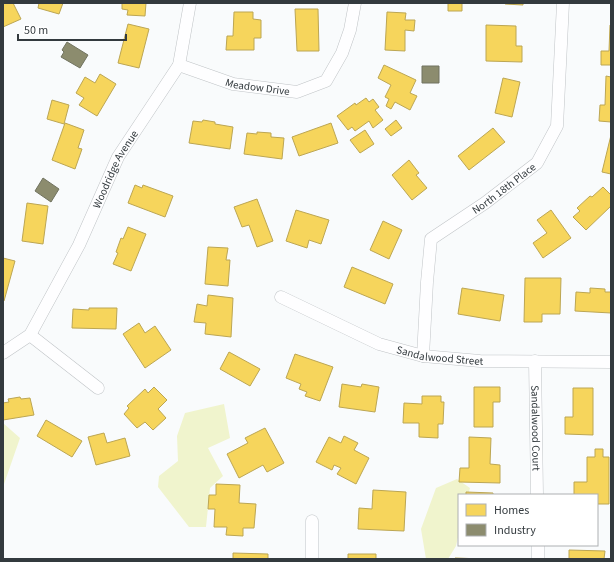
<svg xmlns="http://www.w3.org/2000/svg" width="614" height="562" viewBox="0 0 614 562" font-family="'Source Sans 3',sans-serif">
<rect width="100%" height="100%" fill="#f9fbfc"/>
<!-- green -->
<path fill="#f0f4cd" d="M224,404L230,438L208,448L223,476L210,488L206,527H189L158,487L159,476L178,461L177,436L185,413Z
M3,423L20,438L3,487Z
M457,479L470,488L468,495H459V533L456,546L448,559H426L421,529L436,488Z"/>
<!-- homes -->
<path fill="#f6d55c" stroke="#bca653" d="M6,3H13L21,19L3,27V4Z
M39,3H63L59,14L38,8Z
M122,3H146L145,16L127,15L128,10L122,9Z
M448,3H462V11H448Z
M505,3H523V5L505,4Z
M295,9H318L319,51H297Z
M234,12H253V19L261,20V38H254V50H226L227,36H233Z
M387,12L406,13L405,20H415L414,31L405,30V51L385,50Z
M128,24L149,29L139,68L118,63Z
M486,25L516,26V46H522V62L486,61Z
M610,25H611V65H601V51H609Z
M384,65L416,80L410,93L417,96L410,110L395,102L391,109L386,106L389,99L385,97L391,85L378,78Z
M100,74L116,84L97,116L79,105L84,98L76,93L85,77L95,83Z
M606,76L611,77V122L599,121L600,105H605Z
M503,78L520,82L512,117L495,113Z
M366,98L369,102L373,99L379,107L375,110L383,120L373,128L369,121L355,131L352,127L348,130L337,116L355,103L356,105Z
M52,100L69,105L64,124L47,119Z
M203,120L215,122V124L233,127L230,149L189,143L193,121L202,122Z
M396,120L402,128L391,136L385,129Z
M65,123L84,130L78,148L82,149L75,169L52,160Z
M331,123L338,143L299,156L292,137Z
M493,128L505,142L469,170L458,156Z
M365,130L374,144L360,153L350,140Z
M257,132L271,133V137L284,138L282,159L244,154L247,133L257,134Z
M611,135V174L602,172Z
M409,160L419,173L416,175L427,188L412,200L392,175Z
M135,185L142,188L143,185L173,196L165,217L128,203Z
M603,187L611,195V206L586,230L573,217L580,211L577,208L590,196L592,197Z
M257,199L273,241L257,247L249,225L242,227L234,207Z
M27,203L48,206L43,244L22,241Z
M296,210L329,220L321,244L309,240L307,248L286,241Z
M551,210L571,238L543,258L533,243L547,233L537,220Z
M383,221L402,230L389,259L370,250Z
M128,227L146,234L131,271L113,264L118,253L116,252L121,238L123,239Z
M208,247L228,248L226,260H230L228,286L205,284Z
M3,258L15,261L4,301H3Z
M352,267L393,284L385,304L344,287Z
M525,278H561L560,314H542V322H524Z
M462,288L504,295L500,321L458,314Z
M590,288L605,289V292H611V313L575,311L576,292L590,293Z
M208,295L233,298L231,337L205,334L206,323L194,322L197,304L207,306Z
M89,308H117L116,329L72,328L73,309L89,310Z
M139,323L145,333L155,326L171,350L145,368L123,334Z
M229,352L260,369L250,386L220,369Z
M295,354L333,367L320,401L305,396L307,392L299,389L301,384L286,378Z
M342,384L361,387L362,384L379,387L375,412L339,407Z
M154,387L167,400L158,409L166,418L153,430L145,422L137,428L124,414L129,408L127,406L145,389L148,393Z
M474,387H500V402H493V427H474Z
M573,388H593V435L565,434V417H573Z
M422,396H441V402H444L443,424H438V438L419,437V423H403L404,403L422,404Z
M20,397L21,399L30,398L34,415L3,420V403L9,402L8,399Z
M46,420L82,441L72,457L37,436Z
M265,428L284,463L267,472L263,465L239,478L227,454L248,443L245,438Z
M104,433L107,443L125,438L130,456L96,465L88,437Z
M344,436L358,443L354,450L369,458L356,484L337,474L341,468L334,465L332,470L316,462L329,437L341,443Z
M469,437L491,438L490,464L500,465V483L459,482L460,468H469Z
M595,449H603V457H609V504H597V495H574V482H587V457H595Z
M216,484L240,485L239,503L256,504L254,528H243V536L226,535L227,527H214L215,509H208L209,495H216Z
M373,490L406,492L404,531L358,529L359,508L372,509Z
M466,492L493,493V495H466Z
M569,550L605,551L604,559H569Z
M233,553L268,554V559H233Z
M348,554H376V559H348Z
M455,558L483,559H455Z"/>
<!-- industry -->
<path fill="#8c8c6e" stroke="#717360" d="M67,42L88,55L80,68L61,57L64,52L62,50Z
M422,66H439V83H422Z
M43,178L59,189L51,202L35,191Z"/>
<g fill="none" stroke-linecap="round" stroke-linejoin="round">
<!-- minor casing -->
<g stroke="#c0c4c7" stroke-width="13">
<g id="minor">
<path id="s1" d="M179,65L233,84L297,92L326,81L342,53L350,30L355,3"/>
<path id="s2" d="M281,297L379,344L423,356L480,361L611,362"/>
<path d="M30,335L98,388"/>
<path id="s3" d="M3,353L30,335L79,245L118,157L179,65L190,3"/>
<path id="s4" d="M423,356L427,282L431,239L485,203L537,163L557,126L563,3"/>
<path id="s5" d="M535,361L537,495"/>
<path d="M538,545V559"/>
<path d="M312,559V521"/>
</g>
</g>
<!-- minor -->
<use href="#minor" stroke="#fefeff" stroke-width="12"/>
</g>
<g text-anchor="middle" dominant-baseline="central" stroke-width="4" stroke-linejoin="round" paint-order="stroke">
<!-- street labels -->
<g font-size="11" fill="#333a3e" stroke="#fff">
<text stroke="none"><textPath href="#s1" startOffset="82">Meadow Drive</textPath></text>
<text stroke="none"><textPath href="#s3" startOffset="219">Woodridge Avenue</textPath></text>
<text stroke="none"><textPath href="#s4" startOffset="206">North 18th Place</textPath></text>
<text stroke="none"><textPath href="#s2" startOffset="171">Sandalwood Street</textPath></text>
<text stroke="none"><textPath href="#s5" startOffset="67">Sandalwood Court</textPath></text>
</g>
</g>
<!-- border -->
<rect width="614" height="562" fill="none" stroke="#333a3e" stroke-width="8"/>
<!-- legend -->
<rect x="458" y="494" width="140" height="52" fill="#ffffff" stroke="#adb0b2"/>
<rect x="466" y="504" width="20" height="12" fill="#f6d55c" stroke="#adb0b2"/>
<text x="494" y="514" font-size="12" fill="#333a3e">Homes</text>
<rect x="466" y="524" width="20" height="12" fill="#8c8c6e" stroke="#adb0b2"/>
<text x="494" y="534" font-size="12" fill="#333a3e">Industry</text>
<!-- scale -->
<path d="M18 34v6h108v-6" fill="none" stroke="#333a3e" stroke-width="2"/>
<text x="24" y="34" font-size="12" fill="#333a3e" stroke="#ffffff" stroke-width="3" paint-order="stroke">50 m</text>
</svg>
